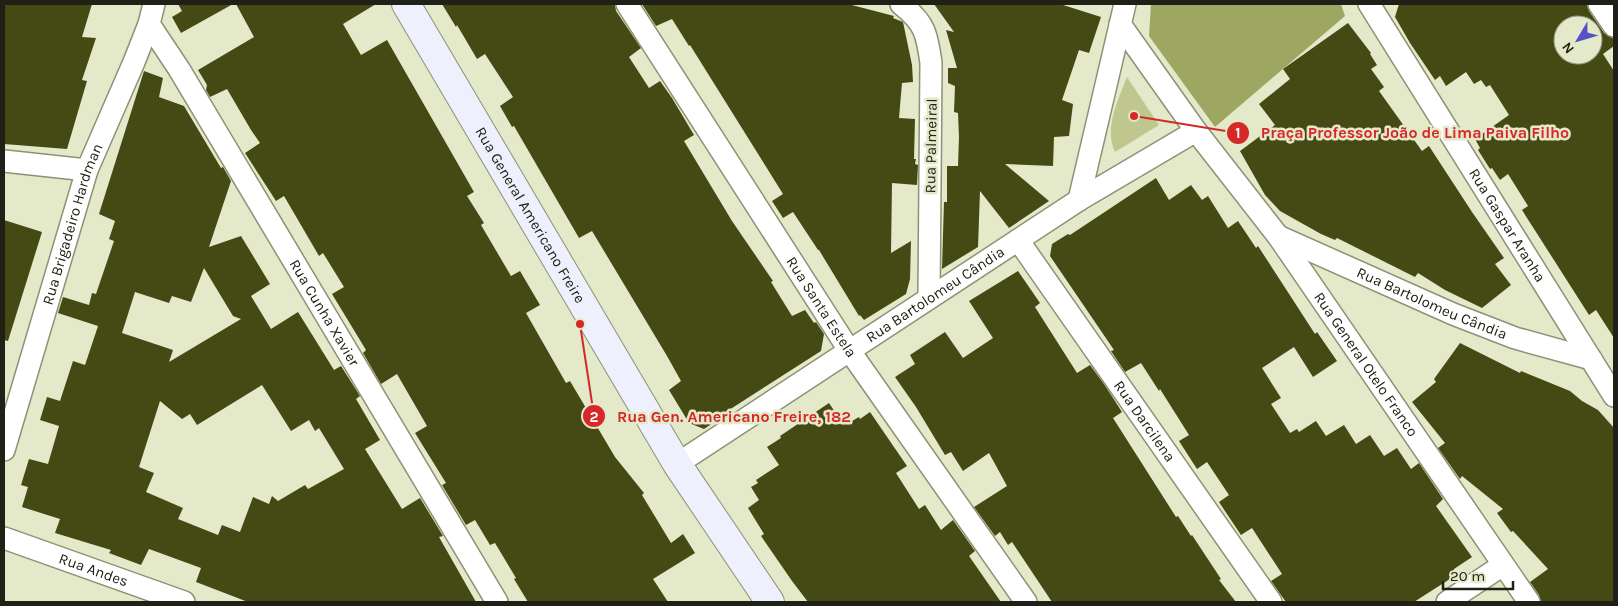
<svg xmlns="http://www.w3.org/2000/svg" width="1618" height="606" viewBox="0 0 1618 606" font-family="Karla,sans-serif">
<rect width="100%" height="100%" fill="#e4e9ca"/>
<!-- green -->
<path fill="#bfc78f" d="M1127,77L1159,125L1115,152C1104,128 1118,100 1127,77Z"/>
<!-- forest -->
<path fill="#9da761" d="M1151,4H1341L1345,16L1215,127L1149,36Z"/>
<!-- building -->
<path fill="#454a14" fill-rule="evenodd" d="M4,4H92L82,37L96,38L82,80L87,81L67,149L4,144Z
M178,4H233L181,33L172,17L182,11Z
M236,4H376L343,24L361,55L387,40L474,192L467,196L484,223L481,225L511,276L520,271L540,305L526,313L566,383L570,381L615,457L644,493L642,495L671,543L683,534L695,553L653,579L668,602H528L514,579L516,578L495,543L490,545L475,520L466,525L442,485L446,483L415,433L427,426L397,374L381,384L363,353L366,350L332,294L344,287L323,253L319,256L284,196L276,201L245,153L260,143L251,130L227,89L210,97L206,90L207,85L198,70L254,37Z
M442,4H615L616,11L641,48L629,57L649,88L660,81L672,98L694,135L684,141L732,221L773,281L771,282L792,316L805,310L814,323L816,322L824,334L821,351L715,419L716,421L704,429L689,423L669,390L681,381L667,356L592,231L579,238L514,126L512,127L500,106L513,97L485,54L477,59L457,25L456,27Z
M642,4H848L894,16L893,18L903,22L912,65L913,82L902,83L899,118L915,119L914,159H916L915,164L918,165L917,185L892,183L891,253L911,241L910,279L906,294L864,320L860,315L859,316L819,250H818L793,212L783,218L772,201L783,194L690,45L689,46L672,19L656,26Z
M934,4H1060L1101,17L1089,53L1079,50L1062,100L1073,104L1069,136L1054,137L1053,166L1005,164L1049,201L1009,228L980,191L978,247L942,269L944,202H947V166H958L959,137L958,113L954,112L955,86L948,83V68H957L946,30L954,32Z
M1399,4H1587L1589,11L1604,33L1614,39V46L1603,54L1614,71V338L1596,310L1589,315L1522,210L1528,206L1508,174L1500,180L1492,168L1490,169L1478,150L1480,148L1475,139L1509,115L1490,85L1486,87L1481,80L1474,84L1466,72L1446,86L1440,76L1435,80L1410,43L1395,17ZM1563,25H1593V55H1563Z
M1348,23L1371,53L1370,54L1377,65L1371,69L1384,87L1379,91L1422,151L1429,146L1472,212L1504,258L1495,264L1511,285L1482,308L1445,290L1418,273L1415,277L1337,238L1335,240L1321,234L1280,211L1265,195L1240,151L1275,125L1259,104L1290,79L1283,69Z
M144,71L163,78L159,97L184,106L221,168L223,167L231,181L209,247L241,236L270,284L251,296L271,329L298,312L334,370L341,366L360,396L356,399L359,404L380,440L365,449L402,509L420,498L443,536L439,537L476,602H248L196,582L201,568L149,549L141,565L109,553L111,550L55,533L60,519L22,507L28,487L21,485L29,459L48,464L59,426L40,420L47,397L60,401L73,361L85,365L98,326L58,313L63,297L89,305L92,293L96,294L114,241L109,239L115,221L99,214ZM204,268L233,316L241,319L169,362L173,350L122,333L135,292L169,303L172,296L191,302ZM262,385L291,431L309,420L315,431L319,428L344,469L308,489L305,485L278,501L272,496L269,504L253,497L240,532L222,525L218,535L178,519L183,508L146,492L154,473L139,467L160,401L182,419L190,414L197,425Z
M1156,178L1169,200L1191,185L1202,200L1208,196L1228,228L1238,221L1256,248L1258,246L1315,334L1317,332L1337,361L1313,377L1294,347L1262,368L1281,398L1271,404L1290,433L1297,429L1299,432L1316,421L1326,436L1344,425L1356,444L1370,435L1384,456L1397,448L1411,469L1419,463L1443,499L1436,506L1472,557L1454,569L1453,577L1414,602H1286L1271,581L1282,574L1252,528L1241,535L1219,502L1229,495L1207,462L1197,469L1179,441L1189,435L1160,389L1159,391L1141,363L1125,372L1111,351L1114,350L1050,256L1052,244L1068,234L1070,235Z
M4,220L42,232L8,341L4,340Z
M1018,271L1040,303L1035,307L1077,373L1090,365L1104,384L1122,412L1113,418L1176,517L1178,516L1191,536L1192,535L1221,579L1219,580L1236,602H1052L1012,542L1008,545L1000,532L995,536L974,507L1007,486L989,453L963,471L951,452L945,455L916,407L895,377L915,364L910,355L945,332L963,358L993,338L969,301Z
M1460,343L1520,373L1521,371L1570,391L1582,401L1598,410L1614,428V602H1541L1539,595L1530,582L1548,569L1513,531L1511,532L1497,513L1503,509L1462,476L1460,479L1438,448L1445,443L1412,402L1436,382L1434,379Z
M829,403L841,421L849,416L852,421L859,417L860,419L870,412L907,466L896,473L919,509L925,505L941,530L953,520L975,551L969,556L1001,602H808L792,581L761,536L764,534L748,508L759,500L751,487L758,483L756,480L779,465L767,447L781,438L780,436Z"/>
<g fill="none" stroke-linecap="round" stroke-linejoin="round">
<!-- street casing -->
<g stroke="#8d9275" stroke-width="24">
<g id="street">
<path id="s1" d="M627,4L849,350L1026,602"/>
<path d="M901,4C925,23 927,34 931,63L929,298"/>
<path id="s2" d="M1369,4L1614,396"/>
<path d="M1599,4L1614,26"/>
<path id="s3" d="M149,24L179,69L497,602"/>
<path id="s4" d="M1120,24L1196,131L1278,236L1529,602"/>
<path d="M4,161L87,170"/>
<path d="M1079,200L1125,4"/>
<path id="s5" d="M1278,236L1453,314L1515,338L1591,359"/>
<path id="s6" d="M1018,240L1271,602"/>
<path id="s7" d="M4,450L87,170L134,62L149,24L154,4"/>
<path id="s8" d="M677,464L1079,200L1196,131"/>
<path id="s9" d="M4,538L184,602"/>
<path d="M1447,602L1503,565"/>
</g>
</g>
<!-- secondary casing -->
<g stroke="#8d9275" stroke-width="30">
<g id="secondary">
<path id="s10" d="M406,4L677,464L770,602"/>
</g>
</g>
<!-- street -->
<use href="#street" stroke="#fff" stroke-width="21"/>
<!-- secondary -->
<use href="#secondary" stroke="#eef0fe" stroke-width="28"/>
</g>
<g text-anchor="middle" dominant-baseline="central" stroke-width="5" stroke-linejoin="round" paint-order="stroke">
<!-- street labels -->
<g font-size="15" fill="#202116" stroke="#e4e9ca">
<text transform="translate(931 146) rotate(-89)">Rua Palmeiral</text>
<text stroke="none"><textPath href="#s10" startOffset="245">Rua General Americano Freire</textPath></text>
<text stroke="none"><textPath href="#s7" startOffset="236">Rua Brigadeiro Hardman</textPath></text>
<text stroke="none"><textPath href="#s2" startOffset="261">Rua Gaspar Aranha</textPath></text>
<text stroke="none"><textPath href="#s8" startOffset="309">Rua Bartolomeu Cândia</textPath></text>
<text stroke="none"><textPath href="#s5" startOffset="168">Rua Bartolomeu Cândia</textPath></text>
<text stroke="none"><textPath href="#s1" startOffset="360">Rua Santa Estela</textPath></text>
<text stroke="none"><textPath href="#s3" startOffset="338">Rua Cunha Xavier</textPath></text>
<text stroke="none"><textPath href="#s4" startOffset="420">Rua General Otelo Franco</textPath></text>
<text stroke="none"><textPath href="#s6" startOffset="221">Rua Darcilena</textPath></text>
<text stroke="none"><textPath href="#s9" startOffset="95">Rua Andes</textPath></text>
</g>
</g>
<!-- callouts -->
<path fill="none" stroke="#d62828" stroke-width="2" d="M1134 116L1238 133M580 324L594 416"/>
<g fill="#d62828" stroke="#e4e9ca" stroke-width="2">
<circle cx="1134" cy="116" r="5"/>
<circle cx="580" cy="324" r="5"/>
<circle cx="1238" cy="133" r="12"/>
<circle cx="594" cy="416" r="12"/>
</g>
<g font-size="15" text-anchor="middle" font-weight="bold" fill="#fff">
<text x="1238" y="138">1</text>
<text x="594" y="422">2</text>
</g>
<g font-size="16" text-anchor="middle" font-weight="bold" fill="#d62828" stroke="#e4e9ca" stroke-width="5" stroke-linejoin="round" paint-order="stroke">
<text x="1415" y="138">Praça Professor João de Lima Paiva Filho</text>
<text x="734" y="422">Rua Gen. Americano Freire, 182</text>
</g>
<!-- border -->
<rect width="1618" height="606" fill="none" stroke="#202116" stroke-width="10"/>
<!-- north arrow -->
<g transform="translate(1578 40) rotate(232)"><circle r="24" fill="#e4e9ca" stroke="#969982"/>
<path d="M0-4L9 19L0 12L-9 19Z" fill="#5751c8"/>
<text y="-8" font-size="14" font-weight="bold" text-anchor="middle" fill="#202116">N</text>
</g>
<!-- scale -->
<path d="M1443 581v8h70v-8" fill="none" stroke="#202116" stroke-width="2.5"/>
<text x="1450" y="581" font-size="15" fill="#202116" stroke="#e4e9ca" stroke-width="4" paint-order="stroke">20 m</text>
</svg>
